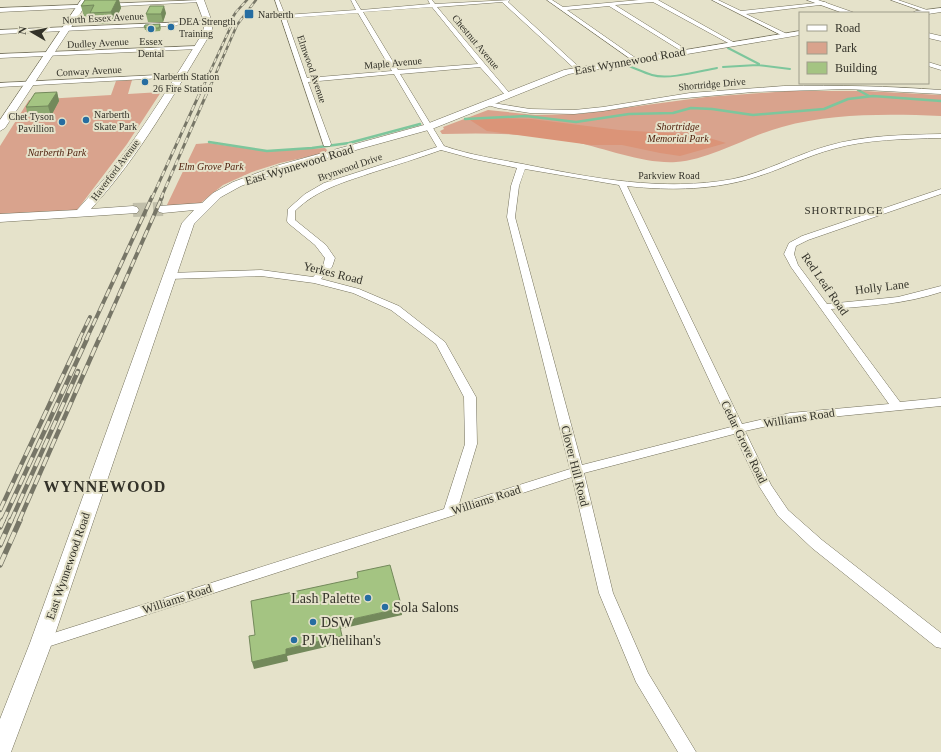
<svg xmlns="http://www.w3.org/2000/svg" width="941" height="752" viewBox="0 0 941 752" font-family="Georgia,serif">
<rect width="100%" height="100%" fill="#e5e2ca"/>
<!-- green -->
<path fill="#d9a38d" d="M132,80L128,94L161,92L127,144L77,210L0,214V146L29,100L111,95L116,81Z
M789,91H864L941,95V116C888,114 833,113 782,127C748,136 710,160 676,162C644,164 607,149 575,142C532,133 487,133 442,134L440,131L444,129L443,127L488,110L535,115L579,114L706,97Z
M209,143L265,151L325,148L329,152L280,163L252,172L223,185L197,206L166,207L196,144Z"/>
<!-- forest -->
<path fill="#db9478" d="M498,118L531,119L619,130L699,135L726,143L680,156L660,153L622,145H591L487,131L470,120Z"/>
<g fill="none" stroke-linecap="round" stroke-linejoin="round">
<!-- stream-far1 -->
<path stroke="#7dc69c" stroke-width="2" d="M728,48L759,64
M623,64C633,67 642,72 652,75C669,80 700,71 717,68
M723,67L757,65L790,69"/>
<!-- stream -->
<path stroke="#7dc69c" stroke-width="2.5" d="M858,90L869,96
M465,119L526,116L576,122L629,114L673,113L691,108L712,109L753,115L824,109L848,99L873,96L941,101
M209,142L267,151L312,148L349,143L420,124"/>
<!-- secondary-tunnel -->
<path stroke="#c1bfaa" stroke-width="14" stroke-dasharray="14 6" stroke-linecap="butt" d="M133,210L163,209"/>
<!-- street casing -->
<g stroke="#74715c" stroke-width="1">
<path id="street" d="M203,0L201,2L0,12V8Z
M275,0H279L285,15L356,10L351,0H355L361,10L430,4L428,0H432L435,4L510,0L508,2L580,68V70H576L502,2L437,7L511,95V97H507L480,67L400,74L444,146C470,155 497,159 523,164C592,178 663,192 733,179C766,172 795,155 827,146C864,135 903,135 941,134V138C905,139 868,139 833,149C807,156 784,168 759,176C717,190 671,191 627,186L742,424L790,413L889,404L791,267L784,254L789,243L802,236L941,189V194L808,240L796,246L794,254L798,265L827,304L898,297L941,286V292C905,304 869,306 831,309L900,402L941,398V406L790,421L745,431L771,485L788,510L822,540L941,633V648L936,647L812,548L778,516L759,486L734,434L584,473L613,593L648,673L696,752H678L636,682L599,593L572,477L41,649L36,648L33,643L36,638L41,637L444,509L465,444L464,397L436,344L391,310L353,293L314,283L261,276L169,279L164,276L169,273L261,270L313,277L323,266L325,258L315,245L288,223L287,221L288,209L305,194L324,183L437,147L394,74L308,82L331,144L330,146H324ZM432,7L478,64L398,70L363,12ZM358,13L392,71L307,78L286,18ZM441,150L474,159L517,168L511,186L507,217L570,469L459,504L477,444L476,397L445,342L399,306L359,289L321,279L332,267L335,258L326,245L295,220V211C317,189 345,182 374,172C396,165 419,158 441,150ZM525,169L619,185L731,427L582,465L515,217L519,186Z
M547,0H552L563,7L639,0H658L735,43L730,44L653,2L615,5L687,50V52H683L609,6L567,10L637,59V61L635,62Z
M712,0H718L741,11L825,2L828,4L746,14L787,34L788,35L785,37Z
M891,0H898L930,11L925,12Z
M210,21V23L208,24L0,34V30Z
M199,46V48L197,49L0,58V54Z
M928,62L941,66V70L928,66Z
M179,74L181,75V77L0,87V83Z
M784,86C837,85 889,86 941,90V94L847,89L753,92L675,99L603,111L574,114L530,113L498,108L484,104L487,102L530,109L574,110L603,107L690,93Z"/>
</g>
<!-- secondary casing -->
<g stroke="#74715c" stroke-width="1">
<path id="secondary" d="M81,0H89L5,128L0,131V120Z
M196,0H204L212,22V31C175,92 140,156 91,209L133,206L137,207L139,210L137,213L0,222V214L77,210C128,156 165,93 204,31V22Z
M807,0H818L855,13H843Z
M941,8V12L928,14L912,13L916,11Z
M800,31V35L569,74L432,129L287,169L241,186L221,197L194,224L52,643L11,752H0V719L30,643L182,223L194,210L163,213L159,212L157,209L159,206L202,203L213,193L233,182L279,165L424,125L564,70Z
M928,33L941,36V41L928,38Z"/>
</g>
<!-- street -->
<use href="#street" fill="#fff" fill-rule="evenodd"/>
<!-- secondary -->
<use href="#secondary" fill="#fff" fill-rule="evenodd"/>
<!-- rail-far4 casing -->
<g stroke="#777667" stroke-width="2.5">
<path id="rail-far4" d="M226,28L236,12L247,0
M203,87L232,24
M210,87L237,25L256,0"/>
</g>
<!-- rail-far3 casing -->
<g stroke="#777667" stroke-width="3">
<path id="rail-far3" d="M152,198L203,86
M161,198L210,86"/>
</g>
<!-- rail-far2 casing -->
<g stroke="#777667" stroke-width="4">
<path id="rail-far2" d="M79,340L90,317
M86,340L152,197
M99,340L162,197"/>
</g>
<!-- rail-far1 casing -->
<g stroke="#777667" stroke-width="4.5">
<path id="rail-far1" d="M0,510L80,339
M3,521L87,339
M11,521L78,371
M19,521L99,339"/>
</g>
<!-- rail casing -->
<g stroke="#777667" stroke-width="5.5">
<path id="rail" d="M0,527L3,520
M0,545L11,520
M0,565L20,520"/>
</g>
<!-- rail-far4 -->
<use href="#rail-far4" stroke="#e5e2ca" stroke-width="1.5" stroke-dasharray="4.5" stroke-linecap="butt"/>
<!-- rail-far3 -->
<use href="#rail-far3" stroke="#e5e2ca" stroke-width="2" stroke-dasharray="6" stroke-linecap="butt"/>
<!-- rail-far2 -->
<use href="#rail-far2" stroke="#e5e2ca" stroke-width="2.5" stroke-dasharray="8" stroke-linecap="butt"/>
<!-- rail-far1 -->
<use href="#rail-far1" stroke="#e5e2ca" stroke-width="3" stroke-dasharray="10" stroke-linecap="butt"/>
<!-- rail -->
<use href="#rail" stroke="#e5e2ca" stroke-width="4" stroke-dasharray="12" stroke-linecap="butt"/>
</g>
<!-- wall -->
<path fill="#8da970" d="M85,0H119L121,8L114,23L92,24L91,16L84,17L81,6Z
M166,13L163,22H148L146,14Z
M160,24L161,28L160,31L147,32L146,30H145L144,27Z
M57,92L59,101L51,116L28,117L26,107Z"/>
<!-- shaded-wall -->
<path fill="#73895b" d="M117,0H119L121,8L114,23L111,12Z
M164,6L166,13L163,22L161,14Z
M57,92L59,101L51,116L48,106Z
M402,608V615L340,629L339,622Z
M342,636L343,643L287,656L288,661L254,669L252,662L286,649Z"/>
<!-- building -->
<path fill="#a4c482" stroke="#73895b" d="M85,0H117L111,12L90,13L94,5L81,6Z
M150,6H164L161,14H146Z
M160,24L159,28H146V27H144L145,25Z
M57,92L48,106L26,107L35,93Z
M390,565L402,608L339,622L342,636L286,649V654L252,662L249,636L255,635L251,601L358,578L357,572Z"/>
<!-- markers -->
<g fill="#266da1" stroke="#e5e2ca" stroke-width="1.5">
<rect x="244" y="9" width="10" height="10" rx="2"/>
<circle cx="171" cy="27" r="4"/>
<circle cx="151" cy="29" r="4"/>
<circle cx="145" cy="82" r="4"/>
<circle cx="86" cy="120" r="4"/>
<circle cx="62" cy="122" r="4"/>
<circle cx="368" cy="598" r="4"/>
<circle cx="385" cy="607" r="4"/>
<circle cx="313" cy="622" r="4"/>
<circle cx="294" cy="640" r="4"/>
</g>
<g text-anchor="middle" dominant-baseline="central" stroke-width="4" stroke-linejoin="round" paint-order="stroke">
<!-- far-poi labels -->
<g font-size="10" fill="#333229" stroke="#e5e2ca" text-anchor="start">
<text x="258" y="14">Narberth</text>
<text x="179" y="21">DEA Strength<tspan x="179" dy="12">Training</tspan></text>
<text x="151" y="41" text-anchor="middle">Essex<tspan x="151" dy="12">Dental</tspan></text>
<text x="153" y="76">Narberth Station<tspan x="153" dy="12">26 Fire Station</tspan></text>
<text x="94" y="114">Narberth<tspan x="94" dy="12">Skate Park</tspan></text>
<text x="54" y="116" text-anchor="end">Chet Tyson<tspan x="54" dy="12">Pavillion</tspan></text>
</g>
<!-- far-street labels -->
<g font-size="10" fill="#333229" stroke="#e5e2ca">
<text transform="translate(103 18) rotate(-3)">North Essex Avenue</text>
<text transform="translate(476 42) rotate(50)">Chestnut Avenue</text>
<text transform="translate(98 43) rotate(-3)">Dudley Avenue</text>
<text transform="translate(393 63) rotate(-5)">Maple Avenue</text>
<text transform="translate(312 69) rotate(71)">Elmwood Avenue</text>
<text transform="translate(89 71) rotate(-3)">Conway Avenue</text>
<text transform="translate(712 84) rotate(-5)">Shortridge Drive</text>
<text transform="translate(350 167) rotate(-19)">Brynwood Drive</text>
<text transform="translate(115 170) rotate(-53)">Haverford Avenue</text>
<text x="669" y="175">Parkview Road</text>
</g>
<!-- far-park labels -->
<g font-size="10" font-style="italic" fill="#50220f" stroke="#e5e2ca">
<text x="678" y="126">Shortridge<tspan x="678" dy="12">Memorial Park</tspan></text>
<text x="57" y="152">Narberth Park</text>
<text x="211" y="166">Elm Grove Park</text>
</g>
<!-- far-neighbourhood labels -->
<g font-size="11" letter-spacing="1" fill="#333229" stroke="#e5e2ca">
<text x="844" y="210">SHORTRIDGE</text>
</g>
<!-- street labels -->
<g font-size="12" fill="#333229" stroke="#e5e2ca">
<text transform="translate(630 61) rotate(-10)">East Wynnewood Road</text>
<text transform="translate(299 165) rotate(-17)">East Wynnewood Road</text>
<text transform="translate(333 273) rotate(14)">Yerkes Road</text>
<text transform="translate(825 284) rotate(55)">Red Leaf Road</text>
<text transform="translate(882 287) rotate(-7)">Holly Lane</text>
<text transform="translate(799 418) rotate(-9)">Williams Road</text>
<text transform="translate(744 442) rotate(64)">Cedar Grove Road</text>
<text transform="translate(575 466) rotate(76)">Clover Hill Road</text>
<text transform="translate(486 500) rotate(-18)">Williams Road</text>
<text transform="translate(68 566) rotate(-71)">East Wynnewood Road</text>
<text transform="translate(177 599) rotate(-18)">Williams Road</text>
</g>
<!-- near-poi labels -->
<g font-size="14" fill="#333229" stroke="#e5e2ca" text-anchor="start">
<text x="360" y="598" text-anchor="end">Lash Palette</text>
<text x="393" y="607">Sola Salons</text>
<text x="321" y="622">DSW</text>
<text x="302" y="640">PJ Whelihan's</text>
</g>
<!-- district labels -->
<g font-size="16" font-weight="bold" letter-spacing="1" fill="#333229" stroke="#e5e2ca">
<text x="105" y="486">WYNNEWOOD</text>
</g>
</g>
<!-- legend -->
<rect x="799" y="12" width="130" height="72" fill="#e5e2ca" stroke="#9e9c8a"/>
<rect x="807" y="25" width="20" height="6" fill="#ffffff" stroke="#9e9c8a"/>
<text x="835" y="32" font-size="12" fill="#333229">Road</text>
<rect x="807" y="42" width="20" height="12" fill="#d9a38d" stroke="#9e9c8a"/>
<text x="835" y="52" font-size="12" fill="#333229">Park</text>
<rect x="807" y="62" width="20" height="12" fill="#a4c482" stroke="#9e9c8a"/>
<text x="835" y="72" font-size="12" fill="#333229">Building</text>
<!-- north arrow -->
<g transform="translate(32 32) rotate(279)" stroke="#e5e2ca" stroke-width="3" paint-order="stroke">
<path d="M0-3L7 15L0 10L-7 15Z" fill="#333229"/>
<text y="-6" font-size="11" font-weight="bold" text-anchor="middle" fill="#333229">N</text>
</g>
</svg>
